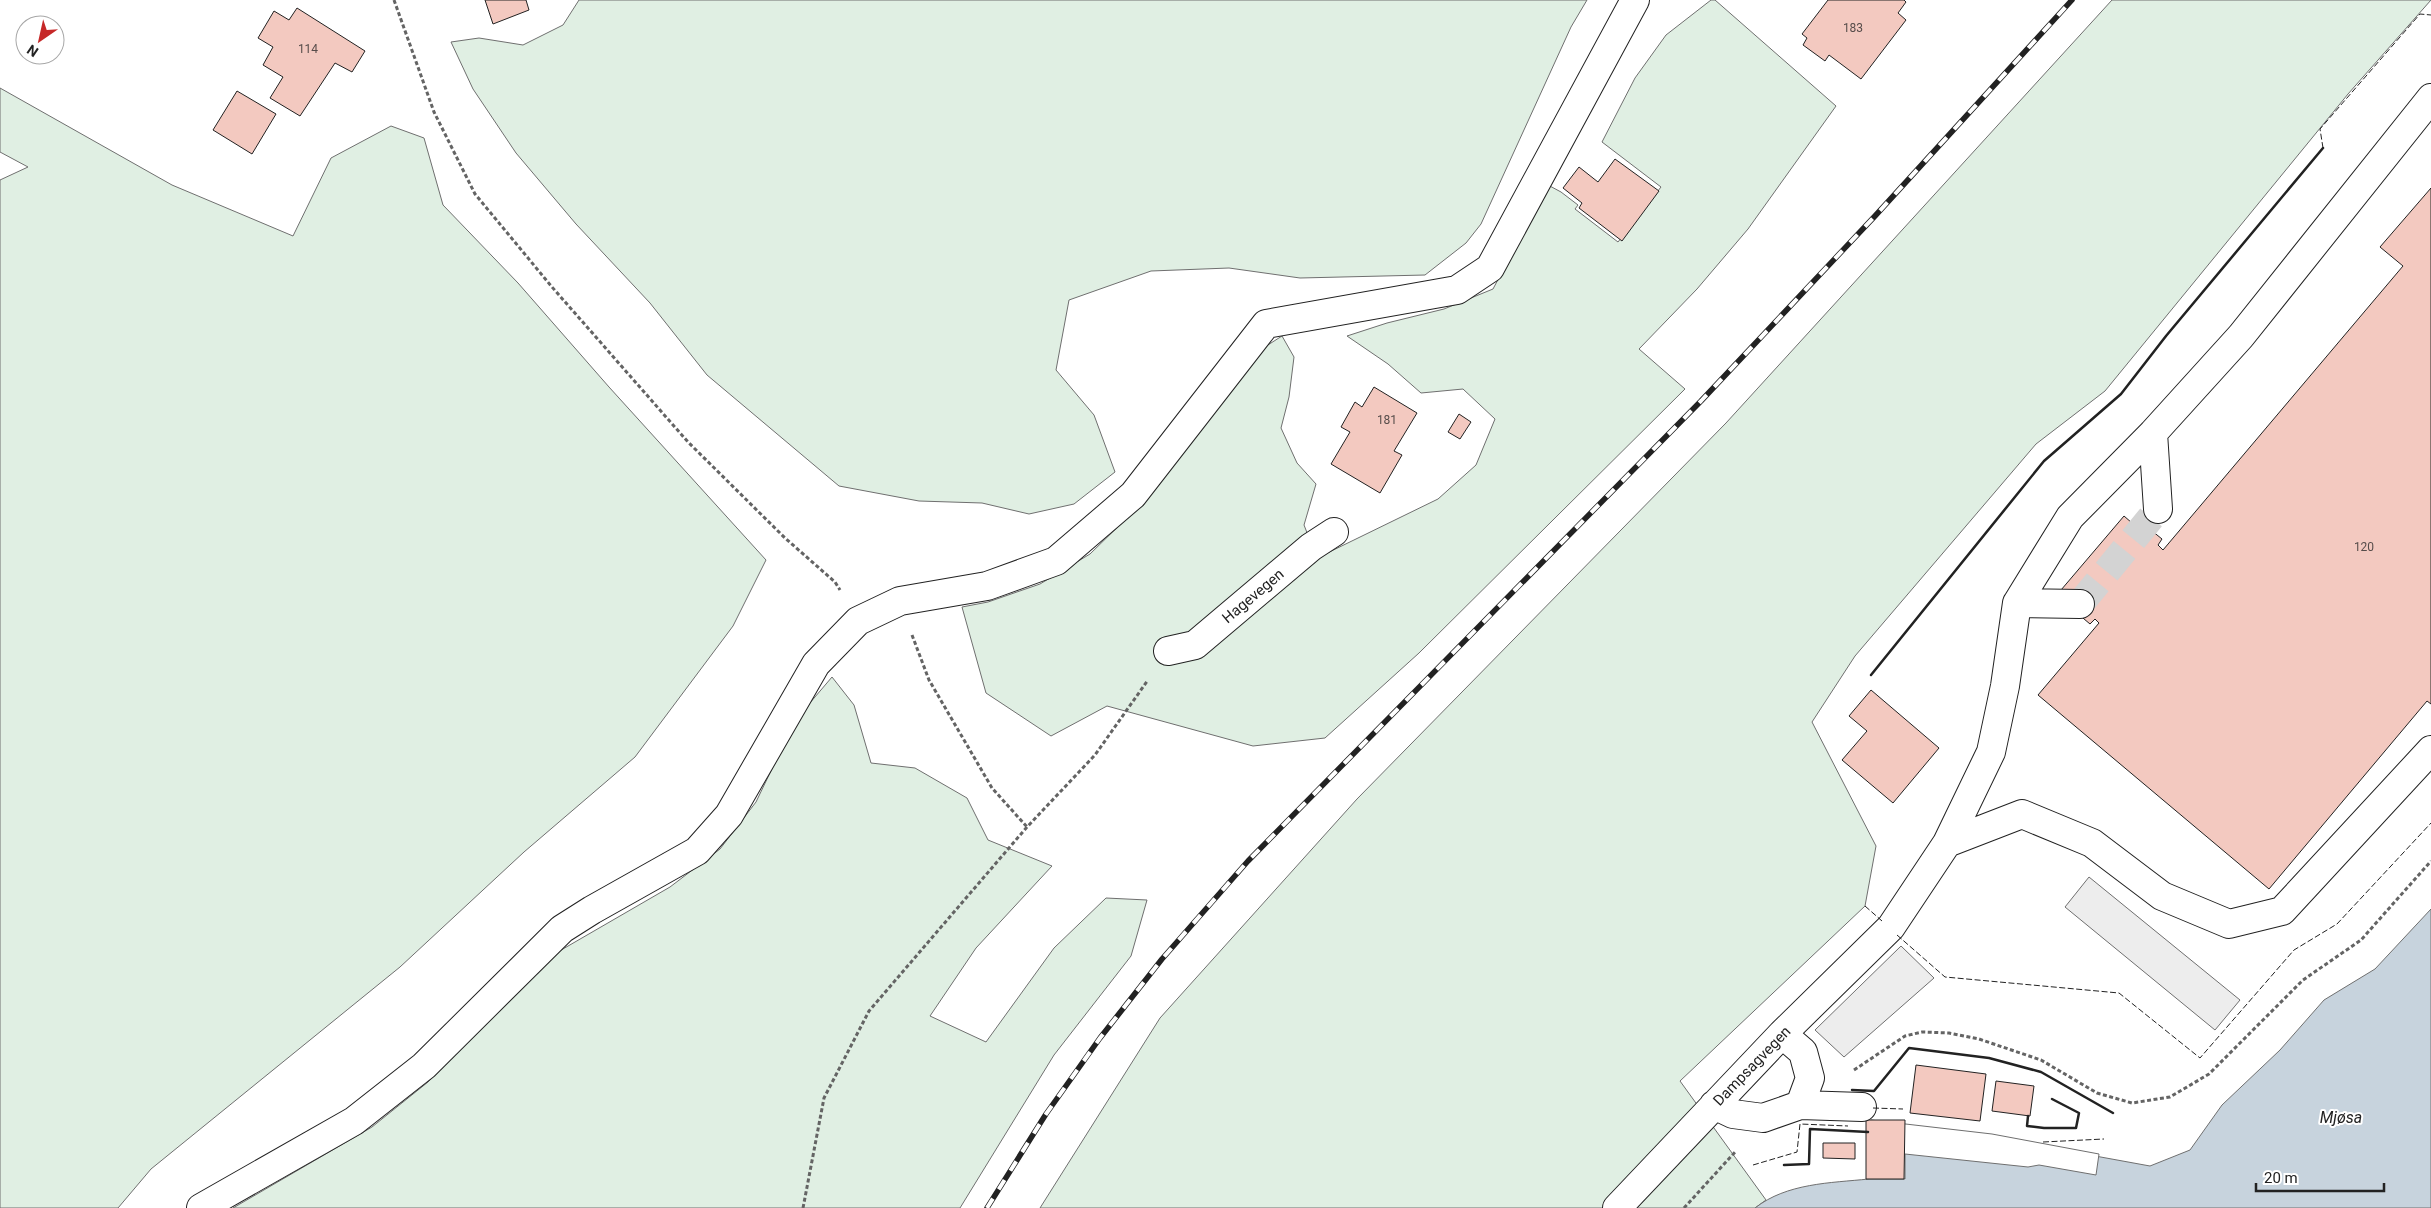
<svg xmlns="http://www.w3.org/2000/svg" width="2431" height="1208" viewBox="0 0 2431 1208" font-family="Roboto,sans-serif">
<rect width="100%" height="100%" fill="#fff"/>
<!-- green -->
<path fill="#e0efe3" stroke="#6f6f6f" d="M579,0H1587L1571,27L1481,224L1466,243L1425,275L1300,278L1229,268L1151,271L1069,300L1056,370L1094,415L1115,472L1074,504L1029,514L982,503L919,501L839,486L707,375L650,303L576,224L516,153L473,89L451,42L479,38L523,45L563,25Z
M1711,0H1715L1836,106L1748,229L1697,289L1639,349L1685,389L1419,653L1325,738L1253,746L1107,706L1051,736L986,693L962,607L988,602L1040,584L1090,554L1134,511L1260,350L1282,336L1294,357L1289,397L1281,428L1297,463L1316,484L1304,525L1317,558L1438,499L1476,465L1495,419L1463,389L1421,393L1388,364L1347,336L1387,323L1444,309L1493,289L1548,185L1561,192L1578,205L1575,209L1618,242L1661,187L1602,142L1635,78L1666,35Z
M2112,0H2431L2348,94L2105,391L2036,444L1855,656L1812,722L1876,846L1865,906L1680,1081L1766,1200L1755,1208H1040L1160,1018L1357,799L1726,423Z
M0,88L172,185L293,236L331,158L391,126L424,138L443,205L518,283L609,387L766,560L733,626L635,757L524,852L400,967L151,1169L118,1208H0V180L28,167L0,152Z
M832,677L854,705L871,763L915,768L967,798L988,840L1052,866L976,948L930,1016L986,1042L1054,948L1106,898L1147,900L1131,956L1054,1055L960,1208H233L372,1127L428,1082L556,953L670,887L720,849L756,802L781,750L809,704Z"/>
<!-- parking -->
<path fill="#ededed" stroke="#6f6f6f" d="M2089,877L2240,1000L2215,1030L2065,907Z
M1901,946L1934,978L1844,1057L1815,1030Z"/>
<!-- water -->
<path fill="#c7d3dd" stroke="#6f6f6f" d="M2431,909V1208H1755C1787,1183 1830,1183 1869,1179L1872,1122L1991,1137L2150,1166L2190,1150L2222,1105L2280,1050L2324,1000L2375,969Z"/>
<!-- pier -->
<path fill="#fff" stroke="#6f6f6f" d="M1871,1120L1992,1134L2099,1154L2096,1175L2039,1165L2028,1167L1905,1154V1179H1869Z"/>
<!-- building -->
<path fill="#f3c9c0" stroke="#222" d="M485,0H526L529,10L493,24Z
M1828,0H1904L1906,2L1898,13L1906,20L1861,79L1829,55L1825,61L1803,45L1807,38L1802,34Z
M297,8L365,51L352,72L335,63L300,116L270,98L283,77L263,65L273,47L258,38L274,11L289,20Z
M237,91L276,114L252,154L213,130Z
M1615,159L1659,191L1622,241L1579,208L1582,203L1563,188L1579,167L1598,182Z
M2431,188V704L2427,701L2269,889L2038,695L2099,623L2095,619L2090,624L2064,602L2061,590L2124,516L2132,523L2136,518L2162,539L2158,545L2163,550L2403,266L2380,247Z
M1374,387L1417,413L1394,451L1402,455L1380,493L1331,464L1350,432L1341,427L1355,402L1362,407Z
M1459,414L1471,422L1460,439L1448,432Z
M1871,690L1939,748L1893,803L1842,760L1867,731L1849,716Z
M1916,1065L1986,1074L1980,1121L1910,1113Z
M1996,1081L2034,1086L2030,1116L1992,1111Z
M1866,1120H1905L1904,1179H1866Z
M1823,1143H1855V1159L1823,1158Z"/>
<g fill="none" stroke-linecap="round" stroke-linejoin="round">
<!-- minor-tunnel -->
<path stroke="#d3d3d3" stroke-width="28" stroke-dasharray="28 14" stroke-linecap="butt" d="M2080,604L2158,509"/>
<!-- minor casing -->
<g stroke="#222" stroke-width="30">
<path id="minor" d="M2153,433L2158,509
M2017,603L2080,604
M1168,651L1195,645L1311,547L1334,532
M1947,843L2022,814L2092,843L2162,896L2229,924L2282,911L2431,750
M1714,1105L1733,1114L1763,1118L1800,1105L1810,1078L1803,1052L1782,1034
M1800,1105L1862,1107
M201,1208L354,1121L424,1066L562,929L592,910L697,851L729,815L816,664L858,621L900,601L987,586L1056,561L1133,495L1266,324L1457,290L1490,268L1635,0
M1617,1208L1782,1034L1891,927L1947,843L1991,752L2005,686L2017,603L2070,517L2153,433L2241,336L2431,98"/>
</g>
<!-- path -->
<path stroke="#646464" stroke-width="3" stroke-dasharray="4 2.5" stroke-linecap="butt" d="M394,0L434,112L475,194L552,287L688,442L785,538L835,582L840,590
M912,635L929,680L992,788L1027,827
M1854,1070L1905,1036L1922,1032L1949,1033L1979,1039L2041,1060L2097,1093L2132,1103L2170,1097L2209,1074L2303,980L2361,940L2431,861
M803,1208L824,1098L869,1011L1027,827L1095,755L1148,680
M1684,1208L1736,1151"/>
<!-- minor -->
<use href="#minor" stroke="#fff" stroke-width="28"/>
<!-- rail casing -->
<g stroke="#222" stroke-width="5.5">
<path id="rail" d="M987,1208L1046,1114L1100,1038L1162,959L1248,861L1701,401L1875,216L2072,0"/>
</g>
<!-- rail -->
<use href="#rail" stroke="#fff" stroke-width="4" stroke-dasharray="11" stroke-linecap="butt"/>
<!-- fence -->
<path stroke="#222" stroke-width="1" stroke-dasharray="6 2.5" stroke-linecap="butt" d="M2323,148L2320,129L2420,14L2431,15
M1865,906L1882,921
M1897,935L1945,977L2119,993L2200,1058L2294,950L2337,924L2431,823
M1873,1108L1903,1109
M2043,1142L2104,1139
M1753,1165L1797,1152L1800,1124L1848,1126"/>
<!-- wall -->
<path stroke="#222" stroke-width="2.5" d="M1871,675L2044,461L2121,394L2166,336L2323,148
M1852,1090L1874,1091L1909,1048L1989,1058L2041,1072L2113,1113
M2028,1116L2027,1126L2044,1128H2076L2079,1113L2052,1099
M1784,1165L1809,1164L1810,1129L1868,1132"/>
</g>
<g text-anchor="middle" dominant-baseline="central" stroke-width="4" stroke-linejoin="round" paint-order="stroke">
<!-- number labels -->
<g font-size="12" fill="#564c4a">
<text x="1853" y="28">183</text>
<text x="308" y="49">114</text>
<text x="1387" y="420">181</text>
<text x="2364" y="547">120</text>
</g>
<!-- street labels -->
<g font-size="15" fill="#222" stroke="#fff">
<text transform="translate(1253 596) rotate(-40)">Hagevegen</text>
<text transform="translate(1752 1066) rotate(-46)">Dampsagvegen</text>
</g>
<!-- water labels -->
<g font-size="16" font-style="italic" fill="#222" stroke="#fff">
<text x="2341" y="1117">Mjøsa</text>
</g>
</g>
<!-- north arrow -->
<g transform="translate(40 40) rotate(214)"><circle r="24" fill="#ffffff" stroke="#a7a7a7"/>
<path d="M0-4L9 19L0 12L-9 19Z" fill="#c62828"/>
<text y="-8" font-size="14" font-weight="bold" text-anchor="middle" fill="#222222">N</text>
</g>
<!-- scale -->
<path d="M2256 1183v8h128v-8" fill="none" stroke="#222222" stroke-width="2.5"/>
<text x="2264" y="1183" font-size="15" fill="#222222" stroke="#ffffff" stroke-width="4" paint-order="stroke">20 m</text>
</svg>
